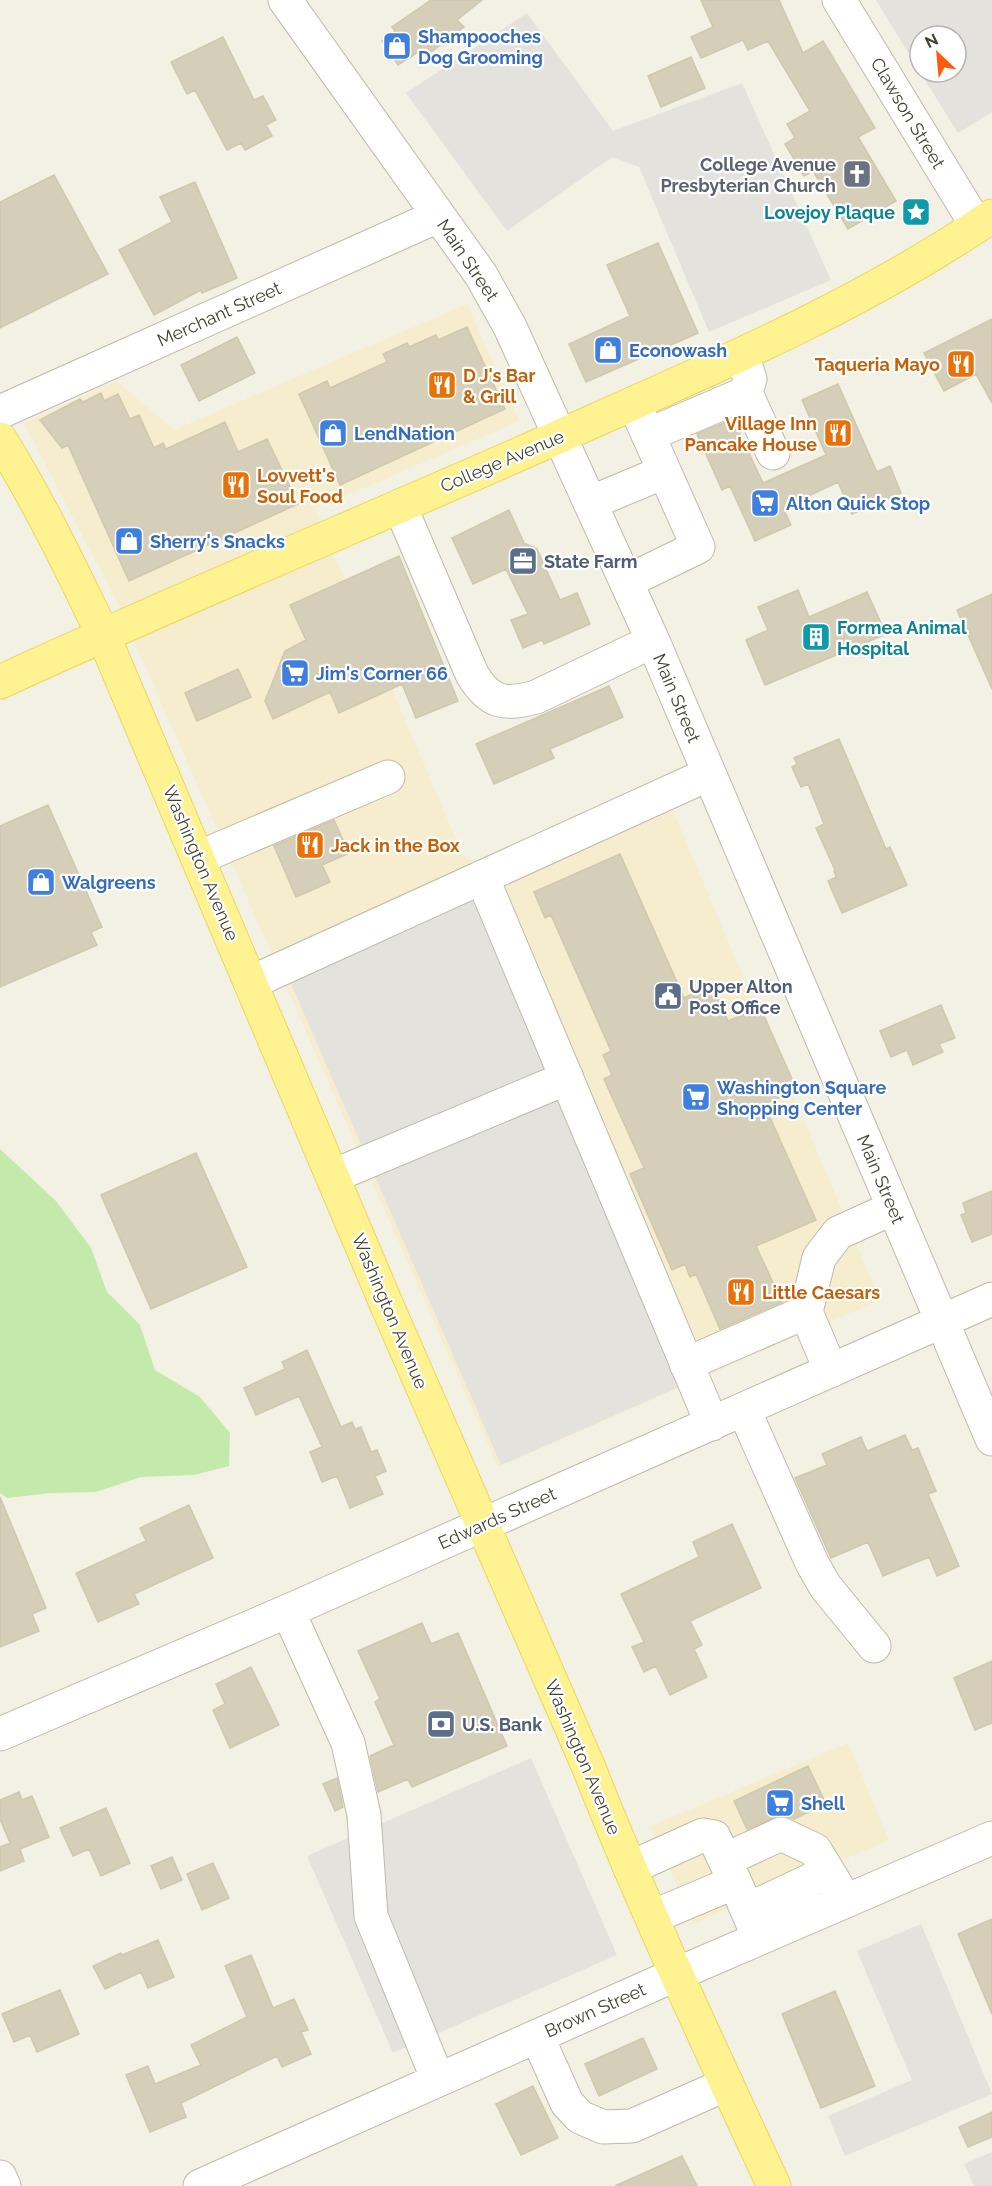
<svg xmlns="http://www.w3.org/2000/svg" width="992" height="2186" viewBox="0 0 992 2186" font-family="Raleway,sans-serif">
<rect width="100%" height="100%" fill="#f3f1e4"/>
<!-- commercial -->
<path fill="#f6ecce" d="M467,304L519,421L315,509L463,856L507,879L673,811L880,1300L498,1467L115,598L24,423L117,381L174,430Z
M848,1743L889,1840L693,1924L651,1826Z"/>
<!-- green -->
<path fill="#c3e9ab" d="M0,1149L56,1201L91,1248L107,1292L140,1325L155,1370L200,1397L230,1433L229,1466L194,1475L141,1477L96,1492L51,1493L7,1498L0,1493Z"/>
<!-- parking -->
<path fill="#e3e2dd" d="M876,0H992V112L958,133L920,72H956V36H920V72Z
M527,13L613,131L742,83L831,280L709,332L639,167L612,157L507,231L406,93Z
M487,873L706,1375L501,1465L282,963Z
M531,1758L617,1955L393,2053L307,1856Z
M921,1924L992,2094L845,2156L828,2116L912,2080L857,1951Z
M992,2152V2186H974L964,2164Z"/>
<!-- building -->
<path fill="#d5cfb9" stroke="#d0c8ac" stroke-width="1.5" d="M431,0H482L457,20L464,27L426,56L421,50L398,65L382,41L395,31L392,27Z
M701,0H779L803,53L823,41L875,128L858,137L896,201L848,229L813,171L804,176L785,144L795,138L787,124L810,111L768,41L748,50L743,40L701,58L691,37L713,27Z
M223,37L254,100L263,96L276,120L266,125L272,136L245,150L241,143L227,150L195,90L187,94L171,62Z
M691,57L705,88L661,107L648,76Z
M54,175L108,274L0,328V202Z
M195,182L237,278L202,293L201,290L154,315L119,250L172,222L160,197Z
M658,243L698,333L586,382L569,344L630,316L607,265Z
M992,319V403L976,374L944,391L924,353Z
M467,327L505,409L340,485L299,394L327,381L330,388L387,362L383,354L407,343L409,347L436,335L438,340Z
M237,337L255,373L199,401L181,365Z
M838,384L877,472L890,466L901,493L852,514L838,482L783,508L791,525L755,541L730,486L722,490L697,434L733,419L763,483L826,455L802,400Z
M101,393L104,401L118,394L130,419L139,415L154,448L163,443L166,449L225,422L238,452L267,439L298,504L129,581L68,445L62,448L40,420L80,399L83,402Z
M509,510L524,543L537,549L560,600L577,593L590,624L544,644L542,640L523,648L511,620L528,614L506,569L473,584L452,538Z
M399,556L458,701L416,718L402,684L339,713L330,692L273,719L265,701L285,651L306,640L290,605Z
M798,590L809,617L867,592L886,634L765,685L746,640L768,630L758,607Z
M992,594V689L957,610Z
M238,669L251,697L197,721L185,693Z
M609,686L623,717L550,749L554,758L494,784L476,744Z
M839,739L886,849L890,847L907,885L842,913L828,881L836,877L834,871L835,870L816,828L824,824L808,784L801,787L792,767L797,764L794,758Z
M48,805L102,927L91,932L97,945L0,987V826Z
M334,820L349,853L322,865L330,882L296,897L274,846Z
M620,854L684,998L712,985L728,1021L760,1007L797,1090L764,1104L816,1220L756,1246L782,1302L720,1329L696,1274L690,1277L685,1264L672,1270L630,1174L644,1168L604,1079L612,1075L603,1055L611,1051L551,915L545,918L534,892Z
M941,1005L955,1038L939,1044L943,1052L913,1065L907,1050L891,1057L880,1031Z
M196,1153L247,1267L151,1309L101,1195Z
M992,1191V1234L972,1242L961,1215L966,1213L963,1203Z
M307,1350L341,1427L352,1422L355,1429L361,1427L371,1452L377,1450L386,1471L375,1476L383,1494L350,1508L337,1476L322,1482L310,1452L322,1447L299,1396L256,1415L244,1388L285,1369L282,1362Z
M905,1435L912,1450L918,1448L936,1491L928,1494L959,1566L937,1576L929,1557L883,1576L868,1542L831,1558L795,1478L827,1465L822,1454L861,1437L867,1451Z
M0,1497L46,1608L32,1614L39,1631L0,1647Z
M189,1505L213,1558L134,1594L139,1604L98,1622L76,1573L146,1541L140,1528Z
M732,1524L761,1588L690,1621L702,1645L694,1649L707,1677L670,1695L656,1666L644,1672L632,1647L644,1642L621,1594L699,1557L693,1542Z
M422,1623L431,1644L458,1633L507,1746L412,1787L408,1779L378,1792L370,1756L394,1745L375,1702L380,1699L358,1651Z
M992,1661V1723L975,1730L954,1678Z
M251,1667L279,1725L230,1748L213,1710L225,1704L216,1684Z
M808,1766L826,1804L794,1819L781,1815L747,1829L734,1801Z
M337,1778L343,1807L335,1811L323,1784Z
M19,1792L22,1800L32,1796L49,1837L20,1849L24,1861L0,1871V1847L10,1843L0,1819V1800Z
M106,1808L130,1863L101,1876L89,1849L73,1856L60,1828Z
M172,1857L182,1880L161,1889L151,1866Z
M213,1863L229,1898L202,1910L187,1874Z
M992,1919V2014L958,1934Z
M158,1940L174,1977L148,1988L141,1972L105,1989L93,1966L121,1953L122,1955Z
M251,1955L273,2008L294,1999L308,2030L301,2032L311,2054L282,2067L277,2056L181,2103L186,2117L150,2132L126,2075L148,2066L155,2084L201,2065L191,2045L247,2017L225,1966Z
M60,1990L79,2034L37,2052L30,2035L14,2042L2,2014Z
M835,1991L875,2086L821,2108L782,2014Z
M643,2038L657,2069L599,2096L585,2064Z
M533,2086L558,2138L521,2155L496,2104Z
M992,2112V2137L968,2147L959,2127Z
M682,2156L697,2186H615Z"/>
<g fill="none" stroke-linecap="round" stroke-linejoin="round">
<!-- minor casing -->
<g stroke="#bfbaa7" stroke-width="35">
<path id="minor" d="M285,0L481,275L510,327L653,641L992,1439
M839,0L977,226
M746,393L773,453
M0,412L438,216
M648,435L746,393L750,379L742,355
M590,503L664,472
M400,506L472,674C489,703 504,706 536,697L653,641
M626,582L698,547L634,403
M198,858L388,777
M482,877L712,1424
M252,982L709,774
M333,1176L567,1078
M686,1364L806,1312
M831,1371L806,1312L819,1258L838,1233L893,1208
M744,1410L812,1563L825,1586L874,1646
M288,1611L348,1743L364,1815L371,1916L438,2080
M0,1734L288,1611L992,1299
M725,1860L781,1834L815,1850L846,1901
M630,1868L703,1835L714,1837L734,1880
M747,1910L828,1872
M652,1917L735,1882L759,1938
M537,2036L567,2103L580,2117L603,2127L632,2126L727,2084
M0,2177L4,2186
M200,2186L677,1974L992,1838"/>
</g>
<!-- major casing -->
<g stroke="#e9d65d" stroke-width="35">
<path id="major" d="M0,439C39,502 71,568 103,635L388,1308L589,1768C645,1910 710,2048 774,2186
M0,682C197,591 398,509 596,420C733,359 867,301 992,216"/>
</g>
<!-- minor -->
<use href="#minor" stroke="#fff" stroke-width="33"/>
<!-- major -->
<use href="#major" stroke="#fff291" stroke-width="33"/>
</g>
<!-- icons -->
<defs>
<g id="shop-square" transform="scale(1.5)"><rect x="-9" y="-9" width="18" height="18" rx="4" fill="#3f7fe0" stroke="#fff"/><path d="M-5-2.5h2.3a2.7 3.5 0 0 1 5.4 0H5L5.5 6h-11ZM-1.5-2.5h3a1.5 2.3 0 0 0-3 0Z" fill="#fff"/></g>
<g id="church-square" transform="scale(1.5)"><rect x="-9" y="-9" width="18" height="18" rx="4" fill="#6b7280" stroke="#fff"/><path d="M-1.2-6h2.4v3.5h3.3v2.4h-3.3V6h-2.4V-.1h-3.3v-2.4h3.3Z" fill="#fff"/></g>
<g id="sight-square" transform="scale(1.5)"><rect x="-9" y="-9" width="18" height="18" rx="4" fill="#0f9aa8" stroke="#fff"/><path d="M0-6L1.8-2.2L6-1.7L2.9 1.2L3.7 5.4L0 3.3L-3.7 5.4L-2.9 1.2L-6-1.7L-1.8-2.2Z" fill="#fff"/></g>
<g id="restaurant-square" transform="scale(1.5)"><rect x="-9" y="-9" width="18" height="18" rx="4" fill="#e8710a" stroke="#fff"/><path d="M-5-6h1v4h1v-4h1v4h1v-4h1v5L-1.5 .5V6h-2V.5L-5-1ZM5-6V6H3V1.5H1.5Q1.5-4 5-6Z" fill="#fff"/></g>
<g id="supermarket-square" transform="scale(1.5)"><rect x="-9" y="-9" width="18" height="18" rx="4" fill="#3f7fe0" stroke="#fff"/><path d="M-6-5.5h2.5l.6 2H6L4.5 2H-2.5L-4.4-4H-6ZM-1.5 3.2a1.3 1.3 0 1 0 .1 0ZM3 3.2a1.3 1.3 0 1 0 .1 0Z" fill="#fff"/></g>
<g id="office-square" transform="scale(1.5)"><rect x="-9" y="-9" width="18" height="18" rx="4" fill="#5c6f8a" stroke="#fff"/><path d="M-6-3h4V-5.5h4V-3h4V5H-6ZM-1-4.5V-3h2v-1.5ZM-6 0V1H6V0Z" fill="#fff"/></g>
<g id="building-square" transform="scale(1.5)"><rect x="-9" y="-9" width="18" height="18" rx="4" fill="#0f9aa8" stroke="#fff"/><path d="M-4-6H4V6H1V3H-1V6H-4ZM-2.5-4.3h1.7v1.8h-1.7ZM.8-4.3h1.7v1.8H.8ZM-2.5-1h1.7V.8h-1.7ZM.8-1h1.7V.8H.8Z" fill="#fff"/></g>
<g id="civic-square" transform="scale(1.5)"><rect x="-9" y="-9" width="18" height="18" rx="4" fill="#5c6f8a" stroke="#fff"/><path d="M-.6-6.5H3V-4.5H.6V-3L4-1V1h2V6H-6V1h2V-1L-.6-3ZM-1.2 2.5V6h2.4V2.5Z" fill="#fff"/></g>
<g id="bank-square" transform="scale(1.5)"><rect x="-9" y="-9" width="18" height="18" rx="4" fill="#5c6f8a" stroke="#fff"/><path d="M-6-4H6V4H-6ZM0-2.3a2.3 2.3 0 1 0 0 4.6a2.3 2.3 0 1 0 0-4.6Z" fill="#fff"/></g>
</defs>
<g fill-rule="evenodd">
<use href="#shop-square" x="397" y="46"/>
<use href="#church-square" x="857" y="174"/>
<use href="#sight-square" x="916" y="212"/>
<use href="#shop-square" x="608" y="350"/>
<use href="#restaurant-square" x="961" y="364"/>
<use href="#restaurant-square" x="442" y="385"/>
<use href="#shop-square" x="333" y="433"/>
<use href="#restaurant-square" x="838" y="433"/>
<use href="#restaurant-square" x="236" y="485"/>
<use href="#supermarket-square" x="765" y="503"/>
<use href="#shop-square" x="129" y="541"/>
<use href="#office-square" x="523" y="561"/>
<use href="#building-square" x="816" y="637"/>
<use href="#supermarket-square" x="295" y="673"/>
<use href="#restaurant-square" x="310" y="845"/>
<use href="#shop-square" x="41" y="882"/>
<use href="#civic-square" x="668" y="996"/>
<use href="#supermarket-square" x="696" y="1097"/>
<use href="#restaurant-square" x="741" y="1292"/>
<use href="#bank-square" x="441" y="1724"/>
<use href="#supermarket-square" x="780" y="1803"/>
</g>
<g text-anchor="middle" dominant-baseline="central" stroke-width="4.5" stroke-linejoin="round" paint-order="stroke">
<!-- shop labels -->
<g font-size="18" font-weight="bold" fill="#366cbe" stroke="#fff" text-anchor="start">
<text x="418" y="36">Shampooches<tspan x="418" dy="21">Dog Grooming</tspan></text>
<text x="629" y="350">Econowash</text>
<text x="354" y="433">LendNation</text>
<text x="786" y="503">Alton Quick Stop</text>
<text x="150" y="541">Sherry's Snacks</text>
<text x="316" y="673">Jim's Corner 66</text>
<text x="62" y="882">Walgreens</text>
<text x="717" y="1087">Washington Square<tspan x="717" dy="21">Shopping Center</tspan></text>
<text x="801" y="1803">Shell</text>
</g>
<!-- street labels -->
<g font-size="18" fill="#454234" stroke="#fff">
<text transform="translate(908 113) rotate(59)">Clawson Street</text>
<text transform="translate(468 260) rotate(56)">Main Street</text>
<text transform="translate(219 314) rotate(-24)">Merchant Street</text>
<text transform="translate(502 461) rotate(-23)">College Avenue</text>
<text transform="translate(677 698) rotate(67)">Main Street</text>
<text transform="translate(201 863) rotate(67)">Washington Avenue</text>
<text transform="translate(881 1179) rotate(67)">Main Street</text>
<text transform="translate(390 1311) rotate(67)">Washington Avenue</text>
<text transform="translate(497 1518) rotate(-24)">Edwards Street</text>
<text transform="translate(583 1757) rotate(67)">Washington Avenue</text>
<text transform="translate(595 2010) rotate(-24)">Brown Street</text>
</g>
<!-- worship labels -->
<g font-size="18" font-weight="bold" fill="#5b616d" stroke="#fff" text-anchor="end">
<text x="836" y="164">College Avenue<tspan x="836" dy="21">Presbyterian Church</tspan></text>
</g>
<!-- culture labels -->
<g font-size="18" font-weight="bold" fill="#0d838f" stroke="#fff" text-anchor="end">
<text x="895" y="212">Lovejoy Plaque</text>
<text x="837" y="627" text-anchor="start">Formea Animal<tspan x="837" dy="21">Hospital</tspan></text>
</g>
<!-- food labels -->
<g font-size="18" font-weight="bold" fill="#c56008" stroke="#fff" text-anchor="start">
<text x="940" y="364" text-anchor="end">Taqueria Mayo</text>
<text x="463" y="375">D J's Bar<tspan x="463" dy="21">&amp; Grill</tspan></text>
<text x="817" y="423" text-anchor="end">Village Inn<tspan x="817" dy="21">Pancake House</tspan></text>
<text x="257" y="475">Lovvett's<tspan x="257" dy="21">Soul Food</tspan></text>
<text x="331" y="845">Jack in the Box</text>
<text x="762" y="1292">Little Caesars</text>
</g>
<!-- service labels -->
<g font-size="18" font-weight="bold" fill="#4e5e75" stroke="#fff" text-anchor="start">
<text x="544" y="561">State Farm</text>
<text x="689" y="986">Upper Alton<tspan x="689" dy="21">Post Office</tspan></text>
<text x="462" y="1724">U.S. Bank</text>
</g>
</g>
<!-- north arrow -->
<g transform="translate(938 54) rotate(334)"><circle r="28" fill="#ffffff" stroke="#b5b3ae" stroke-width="1.5"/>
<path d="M0-4.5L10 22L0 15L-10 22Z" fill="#ff5b0f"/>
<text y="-9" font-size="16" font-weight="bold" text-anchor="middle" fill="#454234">N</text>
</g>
</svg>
